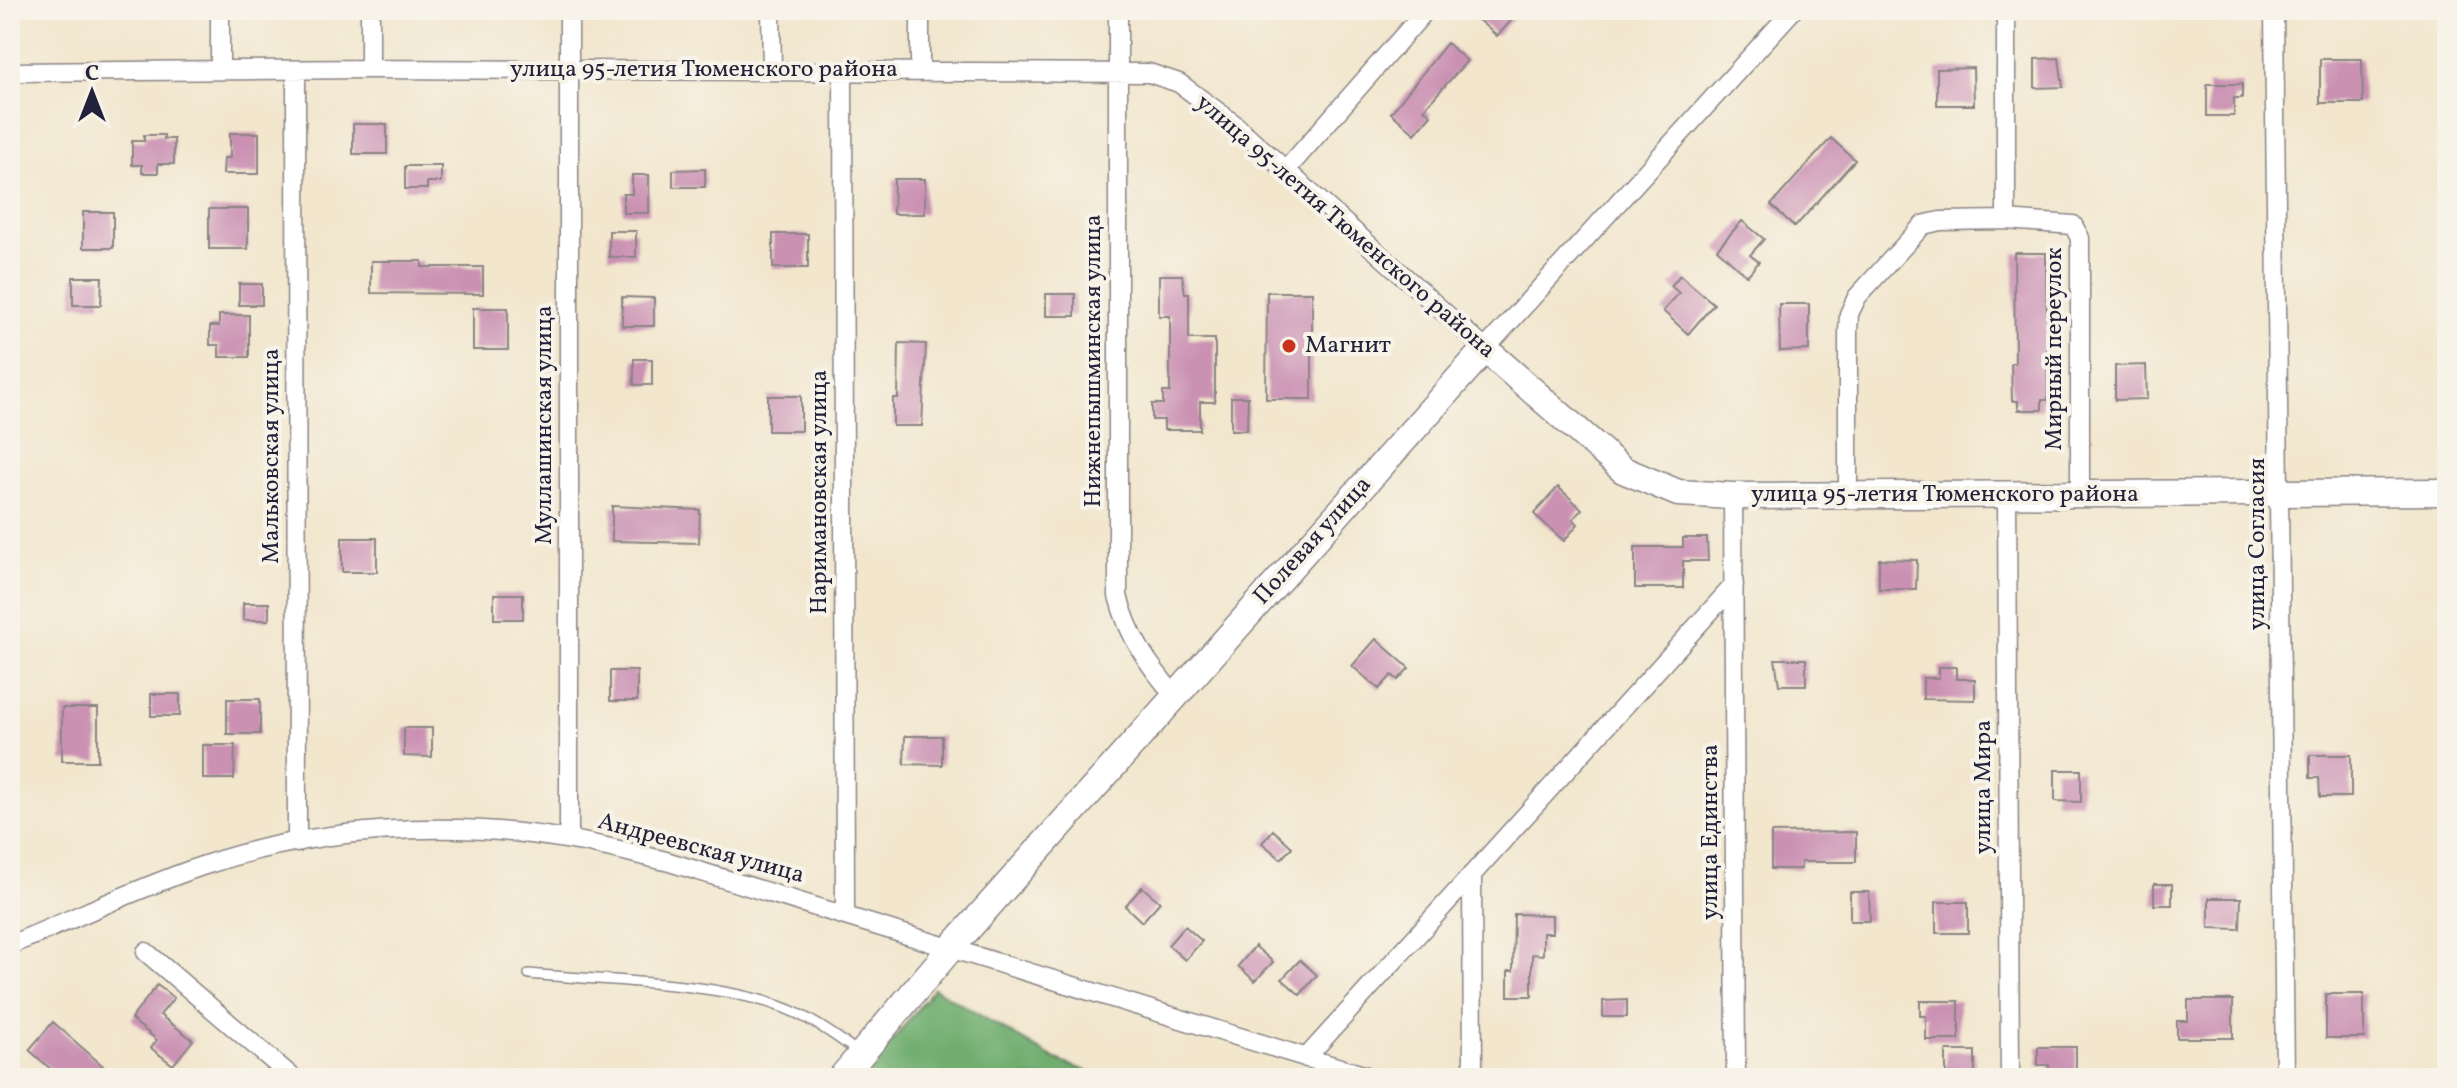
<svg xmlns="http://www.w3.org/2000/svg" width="2457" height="1088" viewBox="0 0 2457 1088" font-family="Vollkorn,serif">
<rect width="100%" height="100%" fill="#f7f3e8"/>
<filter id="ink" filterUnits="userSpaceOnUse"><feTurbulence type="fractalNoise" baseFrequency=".0125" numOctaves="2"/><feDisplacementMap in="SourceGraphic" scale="16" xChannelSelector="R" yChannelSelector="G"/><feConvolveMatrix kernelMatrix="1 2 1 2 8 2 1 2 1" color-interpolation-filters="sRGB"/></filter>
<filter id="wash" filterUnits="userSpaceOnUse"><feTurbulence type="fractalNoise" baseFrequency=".006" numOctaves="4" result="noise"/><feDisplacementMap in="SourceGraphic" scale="32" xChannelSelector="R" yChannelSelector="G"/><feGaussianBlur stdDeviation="1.8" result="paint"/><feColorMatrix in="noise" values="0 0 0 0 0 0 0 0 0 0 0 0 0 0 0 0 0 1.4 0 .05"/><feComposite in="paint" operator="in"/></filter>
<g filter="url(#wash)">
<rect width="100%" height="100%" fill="#f2e6cd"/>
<!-- forest -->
<path fill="#70ad6e" stroke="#496854" stroke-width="2" d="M934,988L1056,1060L1106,1078H863Z"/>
<g id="blocks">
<!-- building -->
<path fill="#ca91b3" d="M1467,10H1521L1497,36Z
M1447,43L1467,61L1424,109L1431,115L1415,134L1391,113Z
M2059,58L2063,87L2035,88V59Z
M2320,59H2362L2363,103H2320Z
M1973,68L1974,105H1937V69Z
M2207,84H2242V98H2234V116H2207Z
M353,124H387V154H353Z
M230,133H259V174H223L224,158H230Z
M144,135H164V139H174V164H158V173H142V165H132V141H144Z
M1831,138L1855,160L1795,227L1771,205Z
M405,166H441V182H427V189H405Z
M705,169V187H673V170Z
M632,175H649V213H623V194H632Z
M894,179H925V214H893Z
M209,209H248V249H209Z
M83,212H113V248H83Z
M1742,221L1764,239L1750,255L1759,262L1747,276L1717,249Z
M609,231H636V257H609Z
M773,234H808V268H773Z
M2014,253H2046L2048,400H2042V410H2018V401H2012L2011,363H2015Z
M371,261H422V267H483V294L371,293Z
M1159,275H1182L1185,293H1189V339H1215V402H1200V430H1164V420H1152V404H1163V392H1170V316H1159Z
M1680,275L1714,304L1688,334L1663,311L1679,293L1671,286Z
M73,277H102L101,305H73Z
M239,284H262V305H239Z
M1267,292H1312V399H1266Z
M1046,294H1075V316H1046Z
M622,297L654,298V326H622Z
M1779,304H1809V350L1780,351Z
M473,308H508V350H473Z
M219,315H249V357H219V345H210V326H219Z
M899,343L926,344L922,426H893V398H898Z
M634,359H652V385H634Z
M2146,365L2147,399L2115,400V366Z
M768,396H801V431H768Z
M1231,397H1248L1247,430H1231Z
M1558,487L1582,509L1573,519L1578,524L1564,541L1534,514Z
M612,506L700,510L699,543L612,541Z
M342,538H377V572H342Z
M1683,538H1707L1708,561H1683V588H1635V547H1683Z
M1879,559L1917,560L1916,589H1879Z
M494,594H523V619H494Z
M243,603H269V620H243Z
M1376,639L1409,668L1398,680L1392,675L1379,689L1352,666Z
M1775,659H1806V685H1779Z
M1939,667H1956V679H1975V700L1923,699V678H1939Z
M610,671H637V701H610Z
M151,694H180V716H151Z
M227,699H260V734H227Z
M62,708H98V761H62Z
M404,728H432V757L404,756Z
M905,736H942V765L904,764Z
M203,745H235L234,779H203Z
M2310,755H2351V797H2320L2319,778H2310Z
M2055,770H2081V802L2055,801Z
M1273,830L1292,847L1281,859L1262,843Z
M1856,832V862H1801V869H1771V833Z
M2154,884H2172V905H2154Z
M1142,887L1160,902L1142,922L1125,906Z
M1850,892H1869L1870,921H1850Z
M2209,898H2241L2240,929L2209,928Z
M1936,902H1968V933H1936Z
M1514,914L1552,915V933H1543V955L1532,954V996H1508V971H1513Z
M1185,926L1202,941L1185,960L1168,945Z
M1255,946L1273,962L1255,981L1238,966Z
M1300,960L1317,975L1300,995L1282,979Z
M157,985L174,998L160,1015L193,1040L173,1065L151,1048L157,1040L131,1019Z
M2326,994H2364V1038H2326Z
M1627,1000V1017H1603V1001Z
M2188,1000H2233V1038H2177V1021H2188Z
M1920,1001H1959V1040H1926V1016H1920Z
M53,1022L103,1066L92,1078H61L29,1050Z
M2038,1047H2076V1078H2049V1065H2038Z
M1946,1051H1975V1076H1946Z"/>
</g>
</g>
<g filter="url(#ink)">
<use href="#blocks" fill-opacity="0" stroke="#8a8484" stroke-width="2"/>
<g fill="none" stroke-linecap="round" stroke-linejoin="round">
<!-- lane casing -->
<g stroke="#8a8484" stroke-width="12">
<path id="lane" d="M529,974C603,981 710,981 779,1006C808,1016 833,1034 858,1052"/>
</g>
<!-- street casing -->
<g stroke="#8a8484" stroke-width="21">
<path id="street" d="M220,10V70
M370,10V69
M569,10V839
M771,10L772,70
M1118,10V596C1129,637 1147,663 1175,696
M1921,10H1988
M2006,10V220L2073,225L2080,238V494
M2274,10L2285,1078
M296,70L297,843
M843,70L845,914
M920,70V10
M10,72L370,69L1149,73L1179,83L1233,123L1485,349L1793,10
M1286,170L1426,10
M1848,495V333L1849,314L1857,297L1923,225L1940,221L2006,220
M2007,495L2010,1078
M1733,496L1736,1078
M1472,874L1473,1078
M10,945C74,919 137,888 202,866C316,827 452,819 571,840C603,845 634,854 666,861L1373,1078
M146,952L293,1078
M1306,1058L1734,585"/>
</g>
<!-- secondary casing -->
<g stroke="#8a8484" stroke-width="29">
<path id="secondary" d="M841,1078L951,948L1485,349L1623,470L1678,493L1733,496L2447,492"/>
</g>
<!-- lane -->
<use href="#lane" stroke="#fff" stroke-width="9"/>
<!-- street -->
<use href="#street" stroke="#fff" stroke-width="18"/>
<!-- secondary -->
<use href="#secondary" stroke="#fff" stroke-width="26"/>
</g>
</g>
<!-- markers -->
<circle fill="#c8321e" stroke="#f7f3e8" stroke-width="3" cx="1289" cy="346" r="8"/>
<g text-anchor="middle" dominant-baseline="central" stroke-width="8" stroke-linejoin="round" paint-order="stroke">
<!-- street labels -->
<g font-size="24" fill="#22223b" stroke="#f7f3e8">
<text x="704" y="70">улица 95-летия Тюменского района</text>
<text transform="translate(1345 227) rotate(41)">улица 95-летия Тюменского района</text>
<text transform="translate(2055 349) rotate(-90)">Мирный переулок</text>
<text transform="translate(1094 361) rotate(-90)">Нижнепышминская улица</text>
<text transform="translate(545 425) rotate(-90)">Муллашинская улица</text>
<text transform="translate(272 456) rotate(-90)">Мальковская улица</text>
<text transform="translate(820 492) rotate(-90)">Наримановская улица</text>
<text x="1945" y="495">улица 95-летия Тюменского района</text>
<text transform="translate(1313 541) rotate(-48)">Полевая улица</text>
<text transform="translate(2258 544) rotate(-90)">улица Согласия</text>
<text transform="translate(1984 787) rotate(-90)">улица Мира</text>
<text transform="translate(1711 832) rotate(-90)">улица Единства</text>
<text transform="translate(701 849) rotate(15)">Андреевская улица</text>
</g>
<!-- poi labels -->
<g font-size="24" fill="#22223b" stroke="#f7f3e8" text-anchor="start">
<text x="1305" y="346">Магнит</text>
</g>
</g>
<!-- margin -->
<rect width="2457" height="1088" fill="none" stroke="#f7f3e8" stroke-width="40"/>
<!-- north arrow -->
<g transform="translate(92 92)" stroke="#f7f3e8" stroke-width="6" paint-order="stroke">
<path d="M0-6L14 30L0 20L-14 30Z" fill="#22223b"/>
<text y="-12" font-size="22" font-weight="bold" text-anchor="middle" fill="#22223b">С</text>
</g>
</svg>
